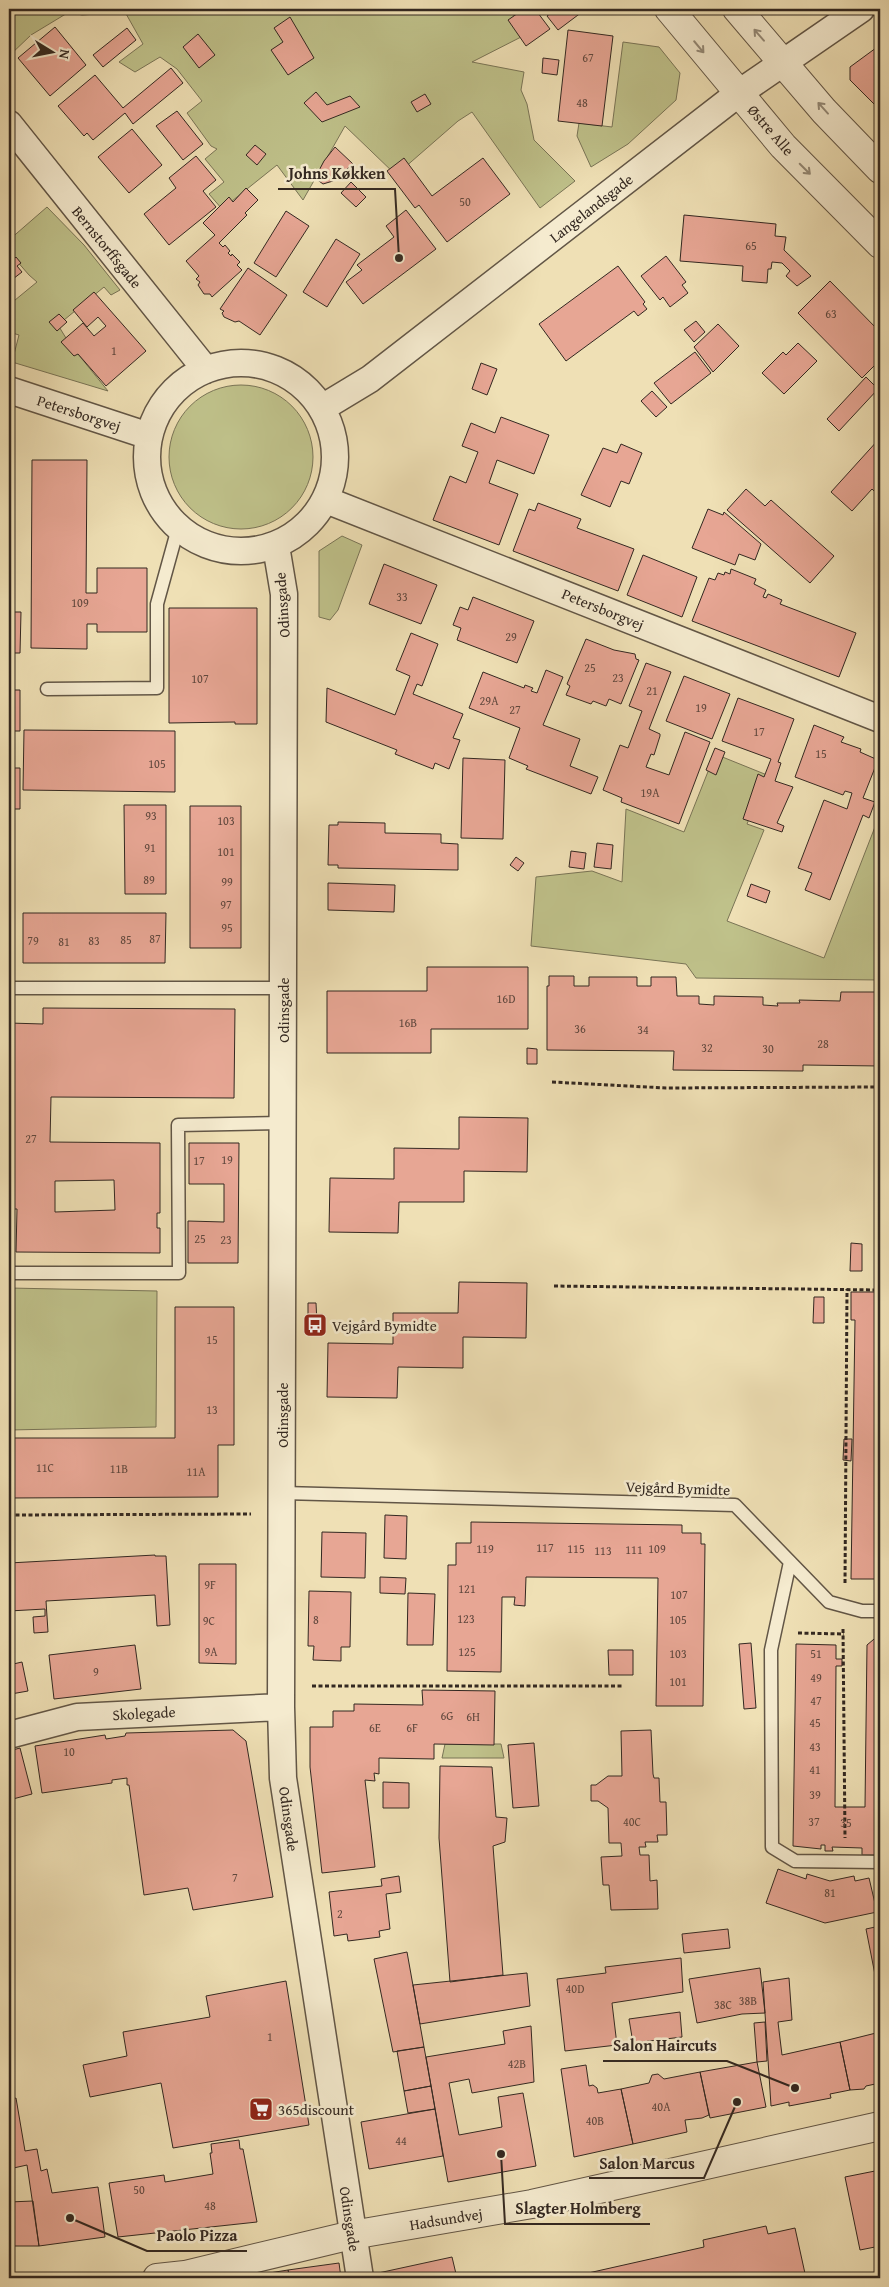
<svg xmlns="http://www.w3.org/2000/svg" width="889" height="2287" viewBox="0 0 889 2287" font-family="'Gentium Book Plus',serif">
<rect width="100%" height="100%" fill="#efe0b5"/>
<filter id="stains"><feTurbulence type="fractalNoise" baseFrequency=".004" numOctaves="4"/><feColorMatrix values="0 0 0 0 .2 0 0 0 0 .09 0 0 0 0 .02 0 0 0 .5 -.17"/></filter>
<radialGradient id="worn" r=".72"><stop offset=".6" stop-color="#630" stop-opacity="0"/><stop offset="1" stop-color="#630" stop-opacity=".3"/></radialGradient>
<!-- green -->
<path fill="#bfc18a" stroke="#797456" d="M9,9H510L525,35L472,62L524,72L521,90L527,104L534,140L575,181L540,208L472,112L458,121L396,175L345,126L303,200L277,165L222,209L209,194L224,182L205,159L217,149L211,146L187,113L202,101L177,69L160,57L135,72L119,62L143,44L125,12L82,15L69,12L31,35L9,56Z
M623,42L659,47L680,73L676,100L628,144L591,167L577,136L579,123L612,127Z
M47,207L84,245L120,290L111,295L104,287L58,325L69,343L108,391L12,362L19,335L9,332V305L37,282L29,275L9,252V240Z
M169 457a72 72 0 1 1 144 0a72 72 0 1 1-144 0Z
M342,536L362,545L338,610L330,620L319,617V551Z
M715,754L767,775L747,824L764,830L727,921L824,958L880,814V980L696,978L686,964L531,946L536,877L592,871L622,882L626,809L684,832Z
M9,1288L157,1291L156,1427L9,1430Z
M445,1744H501L504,1758H442Z"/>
<!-- building -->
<path fill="#e7a694" stroke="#332821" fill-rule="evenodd" d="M524,9H535L550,29L526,46L508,20Z
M556,9H586L558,30L547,16Z
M290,17L314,58L288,75L271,50L283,42L274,28Z
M55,27L86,65L50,96L18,58Z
M127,28L136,40L103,67L93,55Z
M568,30L613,36L602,126L558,121Z
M198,34L215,55L199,68L183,47Z
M880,45V110L850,80V67Z
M543,58L559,60L557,75L542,73Z
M171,68L183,83L133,124L125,113L93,140L87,133L84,136L58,106L95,75L123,108Z
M316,92L327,105L350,96L360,107L322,122L304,103Z
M425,94L431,104L417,112L411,102Z
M177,111L203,144L183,160L156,126Z
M132,129L162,165L129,193L98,157Z
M255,145L266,154L257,165L246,155Z
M335,147L353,164L333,181L323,184L315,178L324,161Z
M196,156L216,180L203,191L216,207L169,245L144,214L176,188L169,178Z
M404,158L432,196L483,158L510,194L447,242L419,205L415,208L387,171Z
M351,182L366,197L356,207L341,193Z
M9,187L14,194L9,198Z
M246,188L258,200L245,213L247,215L219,243L223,247L225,245L230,251L228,253L231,256L232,254L240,262L237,265L242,270L212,297L210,294H204L198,285L200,282L196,279L199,276L186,261L215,235L203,223L229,197L233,202Z
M406,210L436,249L363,304L346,282L362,270L357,265L394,237L386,226Z
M286,211L309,226L276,277L254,263Z
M684,215L776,224L775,236L786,237L784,250L811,276L797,286L786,276L790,271L782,263L772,262L771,269H768L767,283L742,281L743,266L680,261Z
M336,239L360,254L327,307L303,292Z
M666,256L686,282L682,285L688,293L670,307L663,297L660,300L641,276Z
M9,257L12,261L16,257L21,263L17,266L22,272L9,282Z
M618,266L645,302L643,304L647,309L638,316L634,311L566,361L539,324Z
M248,268L287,295L260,335L239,321L235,322L224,317L222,313L224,311L220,309Z
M830,281L880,332V360L862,378L798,313Z
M94,292L146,351L106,386L78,354L74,356L61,342L83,323L94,336L106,326L98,317L87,327L73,310Z
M59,314L67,322L57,331L49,322Z
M696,321L705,332L694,342L684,330Z
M718,324L739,346L713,372L694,347Z
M798,343L817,361L784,394L762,373L783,352L786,355Z
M695,352L711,373L671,404L654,383Z
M481,363L497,369L487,395L472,389Z
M866,377L878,389L839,431L827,419Z
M652,391L667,407L656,417L641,401Z
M501,417L549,435L534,474L497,460L489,483L518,494L499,545L433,520L450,476L466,483L478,452L462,446L471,423L495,433Z
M879,439L880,497L872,489L852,511L831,492Z
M621,444L642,453L629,484L621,481L610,507L581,495L603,448L617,453Z
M32,460H87L86,593H97V568H147V632H97V624H87V649L31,648Z
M746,489L765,506L771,500L834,556L810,583L727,510Z
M538,503L581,519L577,528L634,549L618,591L513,551L529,509L535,511Z
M708,509L723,515L724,512L761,544L755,560L739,554L735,565L692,548Z
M643,555L697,577L682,617L627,595Z
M384,564L437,585L421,624L369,604Z
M731,569L756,579L754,584L766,590L763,597L766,598L768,594L782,600L780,604L856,633L839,677L692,621L709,578L715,580L718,573L724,575L725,572L730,574Z
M473,597L534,621L517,663L457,640L461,628L453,625L460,607L468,610Z
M169,608H257V724H235V722L169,723Z
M9,612H21L20,653H9Z
M411,633L438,644L422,686L417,684L413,694L463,714L453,738L460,740L449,769L435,763L433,769L395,754L397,750L326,722L327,688L395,715L410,676L396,670Z
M586,639L614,650L635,654L636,659L639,660L621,704L609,699L606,706L593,701L591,704L566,695L570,686L567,684Z
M646,663L671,672L649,729L660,734V736L654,755L651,754L646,767L669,775L685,732L710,742L679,824L621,802L622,798L603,790L620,745L628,748L642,711L629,706Z
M546,670L563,677L543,725L580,739L570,766L598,777L591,794L526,769L528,766L509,758L520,728L469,708L483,672L524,688L525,685L533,688L531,691L537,693Z
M684,676L730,694L712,739L666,721Z
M9,690H20V731H9Z
M738,698L794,719L778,762L781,763L775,781L793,787L777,823L784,826L782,832L743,819L758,774L764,777L771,759L722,741Z
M814,725L844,737L841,742L861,749L860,752L878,760L863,798L875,802L869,818L863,815L830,900L805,890L812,873L798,868L824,800L847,809L852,793L845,791L843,795L795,777Z
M24,730L175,731V792L23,790Z
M715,748L725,752L716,775L706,770Z
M463,758L505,760L503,839L461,838Z
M9,768H20V809H9Z
M124,805H166V894H125Z
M190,806H241V948H190Z
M338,822L385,823V833L441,834V843L458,844V870L338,868V865H328L329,825H338Z
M597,843L613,845L611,869L594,867Z
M571,851L586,853L584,869L569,867Z
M516,857L524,863L518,871L510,865Z
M328,883L395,885L394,912L328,910Z
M751,884L770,891L766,903L747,896Z
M23,913H166L165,963H23Z
M427,967H528V1029H431V1053H327V991H427Z
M549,976H574V986H589V977H637V986H651V977H676L677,996H699V1004L714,1005V996L763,997V1005L778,1006L777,1003H800L799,1000L840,1001L841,992H880V1066L803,1065V1071L673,1070L674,1051L547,1050V986H549Z
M43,1008L235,1009L234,1098L51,1097L50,1142L160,1143V1213H157V1228H160V1253L16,1252L17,1209H9V1023L43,1024ZM114,1180L115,1210L55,1212V1181Z
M527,1048L537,1049V1064H527Z
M459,1117L528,1118L527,1172L464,1171V1202H399L398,1233L329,1232L330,1178L394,1179V1148L459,1149Z
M189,1143H239L238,1263H188V1221L224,1222V1184H189Z
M851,1243L862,1244V1271H850Z
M459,1282L527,1283L526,1338L463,1337V1368L398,1367L397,1398L327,1397L328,1343L393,1344V1313H458Z
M851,1292H879L880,1295V1579H851L855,1320H851Z
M814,1297H824V1323H813Z
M308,1303H316L317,1323L308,1324Z
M175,1307H234V1445H218V1497L9,1498V1438H175Z
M844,1439H852L851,1461L843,1460Z
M385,1515L407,1516L406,1559L384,1558Z
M471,1522L682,1525V1533H701V1544H705L703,1706H656L658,1578L526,1577L525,1606L514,1605L515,1597H502L501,1672L447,1671L448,1565H456V1543H471Z
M322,1532L366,1533L365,1578L321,1577Z
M155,1555V1556H166L170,1625L157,1626L155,1595L46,1601L48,1632L34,1633L33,1617L45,1616V1609L9,1611V1563Z
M199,1564H236V1664L199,1663Z
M380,1577L406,1578L405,1594L380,1593Z
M309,1591L351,1592L350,1647H341V1661L313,1660L314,1646H308Z
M408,1593L435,1594L433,1645H407Z
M880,1634V1855H862V1848L832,1847L833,1851H825V1845H821V1849L793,1846L796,1644L836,1645V1659H842V1666H836L835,1807H865L867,1645Z
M751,1643L756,1708L744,1709L739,1644Z
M135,1645L141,1689L54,1699L49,1655Z
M608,1650H633V1675H609Z
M22,1662L28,1691L11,1694L9,1665Z
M422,1690L495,1691L494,1745L434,1744V1759L379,1758V1774L374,1773L375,1781L365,1780L375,1867L322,1873L310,1767V1727H333V1711H354V1704L423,1705Z
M233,1730L246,1741L273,1897L193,1910L188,1888L144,1895L129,1785H127V1778L112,1780V1783L42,1793L35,1746L105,1735L106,1739L125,1736L126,1733Z
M651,1730L653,1774L654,1778H659L660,1802H666L667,1835H657L658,1842H645L646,1847H639L640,1855H649L650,1881L657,1880L658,1909L611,1910L609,1885H603L601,1857L622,1856L621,1843H609L608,1808L598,1801H591V1785H596L608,1776H622L621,1731Z
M534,1743L539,1806L513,1808L508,1745Z
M20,1748L32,1794L9,1800V1751Z
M440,1766L492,1767L496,1817L507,1818L505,1842L493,1846L503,1975L450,1982L439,1838Z
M383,1782L409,1783V1808H383Z
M778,1869L806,1879L807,1874L830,1881L854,1876L855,1881L869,1878L877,1912L825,1923L766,1903Z
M399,1876L401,1892L386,1894L390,1929L379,1931L380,1937L348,1941L347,1934L334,1936L329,1892L382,1886L381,1879Z
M880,1926V1995H879L866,1929Z
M728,1929L730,1948L684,1953L682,1934Z
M407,1952L424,2047L393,2052L374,1959Z
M681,1958L683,1992L612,2003L617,2045L565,2051L557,1979L606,1973L605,1967Z
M760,1968L765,2013L742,2014L697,2023L689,1979Z
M527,1973L530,2006L420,2024L413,1985Z
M789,1978L792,2020L778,2022L782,2055L840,2042L850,2090L830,2094L831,2098L789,2106V2102L771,2106L763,1982Z
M286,1981L309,2125L173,2148L161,2083L90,2097L83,2065L127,2056L123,2032L210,2017L206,1996Z
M680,2012L682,2037L633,2043L629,2019Z
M765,2022L767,2061L757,2062L754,2023Z
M531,2026L534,2082L472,2093L469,2079L449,2083L459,2135L502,2127L498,2097L523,2093L536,2166L448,2182L426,2057L505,2044L503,2031Z
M880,2032V2083L866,2086L864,2089L850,2090L840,2042Z
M424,2047L431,2086L404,2091L397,2051Z
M757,2062L766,2107L710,2118L700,2072Z
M586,2065L589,2086L593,2085L597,2088L598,2093L621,2089L633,2144L574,2157L561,2069Z
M700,2072L709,2115L702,2118L685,2120L687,2132L633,2144L621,2089L649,2083L652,2075L658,2074L664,2079Z
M431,2086L435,2109L408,2113L404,2091Z
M16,2098L25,2151L37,2149L41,2171L47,2169L52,2193L98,2187L105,2237L39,2246L27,2165L9,2169V2100Z
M435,2109L443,2156L369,2169L361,2122Z
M239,2140L240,2149H243L257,2222L118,2237L109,2183L164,2175L165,2182L213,2174L210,2153H212L211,2144Z
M880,2170V2246L860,2250L845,2177Z
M33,2201L39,2246H9V2202Z
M766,2226L768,2234L795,2228L806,2278H566L704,2247L703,2240Z
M452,2257L457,2278H369V2275Z
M339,2263L341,2278H290L288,2270Z
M288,2270L290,2278H238Z
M530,2274V2278H472Z"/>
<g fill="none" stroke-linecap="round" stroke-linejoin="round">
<!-- service casing -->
<g stroke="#625646" stroke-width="15">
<path id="service" d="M47,689L157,688V604L178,528
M9,988H283
M9,1273H179L178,1125L282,1123
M283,1493L735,1505L829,1602L862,1611H880
M790,1562L771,1650L772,1847L795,1861L880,1862"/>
</g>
<!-- minor casing -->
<g stroke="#625646" stroke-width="29">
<path id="minor" d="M9,124L206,370
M147 457a94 94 0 1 1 188 0a94 94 0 1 1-188 0Z
M9,390L149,436
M322,408L370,379L739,93L861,9
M326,500L880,719
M276,546L284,594L281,1707L283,1778L360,2278
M9,1735L77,1717L281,1707"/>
</g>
<!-- tertiary casing -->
<g stroke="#625646" stroke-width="30">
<path id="tertiary" d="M669,9L783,146L880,244
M737,9L824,111L880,169
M157,2278L185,2275L352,2235L532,2204L880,2126"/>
</g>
<!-- path -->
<path stroke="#332821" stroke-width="3" stroke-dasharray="4 2.5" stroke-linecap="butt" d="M552,1082L666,1088L880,1087
M554,1286L880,1290
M9,1515L251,1514
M845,1583L847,1289
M843,1629L845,1838
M798,1633L844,1634
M312,1686H624"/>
<!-- service -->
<use href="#service" stroke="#f5ebcf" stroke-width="12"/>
<!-- minor -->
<use href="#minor" stroke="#f5ebcf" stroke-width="26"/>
<!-- tertiary -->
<use href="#tertiary" stroke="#f5ebcf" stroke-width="28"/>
</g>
<!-- one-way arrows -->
<defs><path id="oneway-shaft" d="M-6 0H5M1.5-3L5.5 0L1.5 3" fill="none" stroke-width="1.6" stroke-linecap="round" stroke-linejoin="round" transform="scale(1.25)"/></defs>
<g stroke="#948a78">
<use href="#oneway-shaft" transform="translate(759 35) rotate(-131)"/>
<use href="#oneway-shaft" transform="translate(699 47) rotate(50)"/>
<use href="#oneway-shaft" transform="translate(823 108) rotate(-132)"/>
<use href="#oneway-shaft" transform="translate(805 169) rotate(45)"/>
</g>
<!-- icons -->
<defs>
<g id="bus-square" transform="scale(1.25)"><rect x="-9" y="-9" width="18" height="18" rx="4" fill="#8f2418" stroke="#f5ebcf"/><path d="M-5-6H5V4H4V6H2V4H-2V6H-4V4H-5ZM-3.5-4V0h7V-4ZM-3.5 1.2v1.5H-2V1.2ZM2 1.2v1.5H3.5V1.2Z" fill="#fff"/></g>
<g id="supermarket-square" transform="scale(1.25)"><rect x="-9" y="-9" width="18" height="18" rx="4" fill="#8f2418" stroke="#f5ebcf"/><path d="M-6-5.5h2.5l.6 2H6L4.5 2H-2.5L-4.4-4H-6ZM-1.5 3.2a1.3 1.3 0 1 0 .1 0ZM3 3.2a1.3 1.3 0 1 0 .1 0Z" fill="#fff"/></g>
</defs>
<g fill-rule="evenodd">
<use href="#bus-square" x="315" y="1325"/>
<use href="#supermarket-square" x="261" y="2109"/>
</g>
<g text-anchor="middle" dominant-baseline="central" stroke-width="5" stroke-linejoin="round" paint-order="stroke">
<!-- number labels -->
<g font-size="12" fill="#60483e">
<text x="588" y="57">67</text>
<text x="582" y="102">48</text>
<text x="465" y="201">50</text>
<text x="751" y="245">65</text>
<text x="831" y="313">63</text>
<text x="114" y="350">1</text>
<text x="402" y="596">33</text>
<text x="80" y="602">109</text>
<text x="511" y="636">29</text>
<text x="590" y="667">25</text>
<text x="618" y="677">23</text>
<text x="200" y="678">107</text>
<text x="652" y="690">21</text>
<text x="489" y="700">29A</text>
<text x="701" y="707">19</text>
<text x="515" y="709">27</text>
<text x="759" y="731">17</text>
<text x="821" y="753">15</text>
<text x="157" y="763">105</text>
<text x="650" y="792">19A</text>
<text x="151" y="815">93</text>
<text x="226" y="820">103</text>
<text x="150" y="847">91</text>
<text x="226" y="851">101</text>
<text x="149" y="879">89</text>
<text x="227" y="881">99</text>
<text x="226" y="904">97</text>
<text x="227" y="927">95</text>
<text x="155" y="938">87</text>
<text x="126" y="939">85</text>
<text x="33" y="940">79</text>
<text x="94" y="940">83</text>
<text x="64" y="941">81</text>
<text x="506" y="998">16D</text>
<text x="408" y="1022">16B</text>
<text x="580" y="1028">36</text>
<text x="643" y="1029">34</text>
<text x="823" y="1043">28</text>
<text x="707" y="1047">32</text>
<text x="768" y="1048">30</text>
<text x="31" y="1138">27</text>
<text x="227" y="1159">19</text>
<text x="199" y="1160">17</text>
<text x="200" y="1238">25</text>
<text x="226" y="1239">23</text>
<text x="212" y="1339">15</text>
<text x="212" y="1409">13</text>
<text x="45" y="1467">11C</text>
<text x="119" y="1468">11B</text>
<text x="196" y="1471">11A</text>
<text x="545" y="1547">117</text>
<text x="485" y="1548">119</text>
<text x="576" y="1548">115</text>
<text x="657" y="1548">109</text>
<text x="634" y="1549">111</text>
<text x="603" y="1550">113</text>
<text x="210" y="1584">9F</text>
<text x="467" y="1588">121</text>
<text x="679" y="1594">107</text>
<text x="466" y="1618">123</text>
<text x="316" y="1619">8</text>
<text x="678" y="1619">105</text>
<text x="209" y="1620">9C</text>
<text x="211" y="1651">9A</text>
<text x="467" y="1651">125</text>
<text x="678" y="1653">103</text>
<text x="816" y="1653">51</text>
<text x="96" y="1671">9</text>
<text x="816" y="1677">49</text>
<text x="678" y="1681">101</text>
<text x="816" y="1700">47</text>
<text x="447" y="1715">6G</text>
<text x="473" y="1716">6H</text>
<text x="815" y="1722">45</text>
<text x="375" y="1727">6E</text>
<text x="412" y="1727">6F</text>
<text x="815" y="1746">43</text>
<text x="69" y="1751">10</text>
<text x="815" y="1769">41</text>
<text x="815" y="1794">39</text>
<text x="632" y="1821">40C</text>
<text x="814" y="1821">37</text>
<text x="846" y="1822">35</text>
<text x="235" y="1877">7</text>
<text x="830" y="1892">81</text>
<text x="340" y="1913">2</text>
<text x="575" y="1988">40D</text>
<text x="748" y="2000">38B</text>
<text x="723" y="2004">38C</text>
<text x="270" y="2036">1</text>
<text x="517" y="2063">42B</text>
<text x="661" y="2106">40A</text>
<text x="595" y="2120">40B</text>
<text x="401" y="2140">44</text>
<text x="139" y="2189">50</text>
<text x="210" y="2205">48</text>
</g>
<!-- street labels -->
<g font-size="15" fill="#332821" stroke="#f5ebcf">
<text transform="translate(771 130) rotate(49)">Østre Alle</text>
<text transform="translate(591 208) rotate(-38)">Langelandsgade</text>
<text transform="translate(107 247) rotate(51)">Bernstorffsgade</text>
<text transform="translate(79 413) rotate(18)">Petersborgvej</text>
<text transform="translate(282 605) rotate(-94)">Odinsgade</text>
<text transform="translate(603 609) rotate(22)">Petersborgvej</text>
<text transform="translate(283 1010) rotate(-90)">Odinsgade</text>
<text transform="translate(282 1415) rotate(-90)">Odinsgade</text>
<text transform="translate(678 1488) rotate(2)">Vejgård Bymidte</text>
<text transform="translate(144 1713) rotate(-3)">Skolegade</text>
<text transform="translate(289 1819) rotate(82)">Odinsgade</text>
<text transform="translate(350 2219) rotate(81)">Odinsgade</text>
<text transform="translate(446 2219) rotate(-9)">Hadsundvej</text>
</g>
<!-- poi labels -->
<g font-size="15" fill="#332821" stroke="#f5ebcf" text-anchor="start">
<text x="332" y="1325">Vejgård Bymidte</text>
<text x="278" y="2109">365discount</text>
</g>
</g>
<!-- callouts -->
<path fill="none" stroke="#332821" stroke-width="2" d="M399 258L395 189H278M795 2088L727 2061H603M737 2102L704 2178H589M501 2154L505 2224H650M70 2218L147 2251H247"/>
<g fill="#332821" stroke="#f5ebcf" stroke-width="2">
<circle cx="399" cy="258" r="5"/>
<circle cx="795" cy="2088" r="5"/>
<circle cx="737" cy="2102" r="5"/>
<circle cx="501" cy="2154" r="5"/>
<circle cx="70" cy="2218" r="5"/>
</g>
<g font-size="16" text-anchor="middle" font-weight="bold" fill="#332821" stroke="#f5ebcf" stroke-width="5" stroke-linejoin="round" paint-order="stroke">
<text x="337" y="179">Johns Køkken</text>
<text x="665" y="2051">Salon Haircuts</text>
<text x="647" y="2169">Salon Marcus</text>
<text x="578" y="2214">Slagter Holmberg</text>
<text x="197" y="2241">Paolo Pizza</text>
</g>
<!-- margin -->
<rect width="889" height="2287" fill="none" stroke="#efe0b5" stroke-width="30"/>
<rect x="10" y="10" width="869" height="2267" fill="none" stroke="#332821" stroke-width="2.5"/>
<rect x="15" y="15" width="859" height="2257" fill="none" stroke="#332821"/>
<!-- north arrow -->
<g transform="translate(52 52) rotate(100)" stroke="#f5ebcf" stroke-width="4" paint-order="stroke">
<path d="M0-4L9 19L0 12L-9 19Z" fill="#332821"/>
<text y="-8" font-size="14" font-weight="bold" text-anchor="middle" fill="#332821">N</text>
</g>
<rect width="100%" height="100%" filter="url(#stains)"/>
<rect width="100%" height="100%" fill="url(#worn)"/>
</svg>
